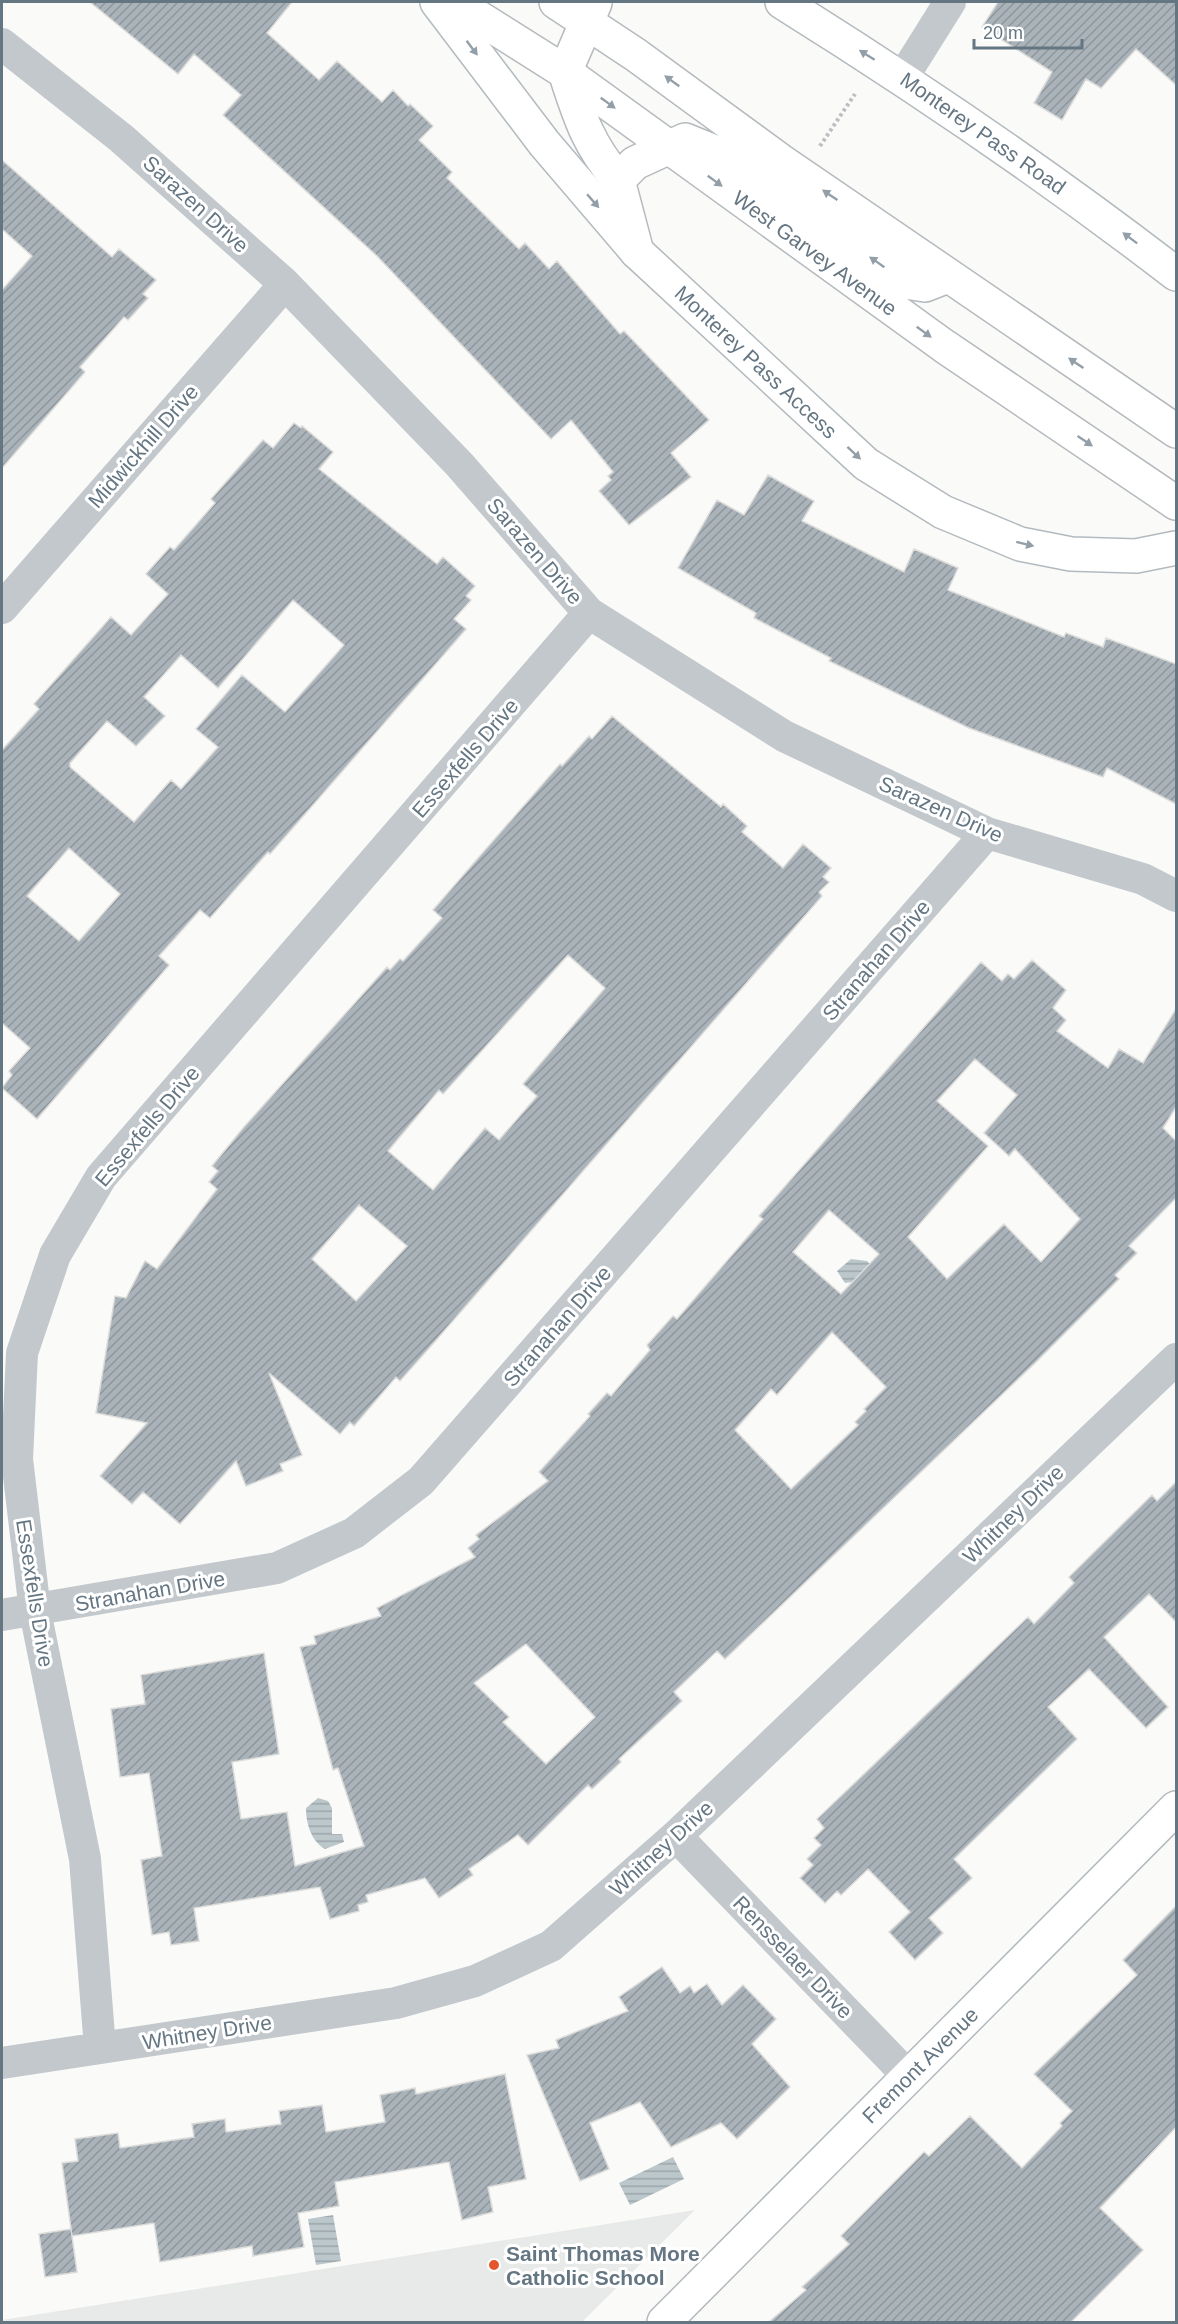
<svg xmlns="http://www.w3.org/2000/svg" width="1178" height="2324" viewBox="0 0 1178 2324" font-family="Arial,sans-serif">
<defs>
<pattern id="water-rules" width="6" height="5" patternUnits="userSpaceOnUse" patternTransform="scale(1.5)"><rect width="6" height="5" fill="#bbc7cb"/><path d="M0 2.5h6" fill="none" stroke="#9ca6aa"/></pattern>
<pattern id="building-hatch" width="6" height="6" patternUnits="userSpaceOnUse" patternTransform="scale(1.5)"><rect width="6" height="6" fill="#aab3b9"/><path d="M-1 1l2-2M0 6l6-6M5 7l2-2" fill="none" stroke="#8e969c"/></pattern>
</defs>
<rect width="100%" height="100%" fill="#fafaf8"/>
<!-- built -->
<path fill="#e8e9e9" d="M695,2210L582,2322H2V2320Z"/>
<!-- water -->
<path fill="url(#water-rules)" d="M851,1259L867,1261L892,1285L858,1281L845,1283L837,1271Z
M318,1798L328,1801L332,1808V1834H342L344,1842L325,1849C311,1841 306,1823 306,1808Z
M673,2157L684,2179L630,2205L619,2183Z
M333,2215L341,2261L316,2265L308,2219Z"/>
<!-- building -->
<path fill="url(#building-hatch)" stroke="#dcdcda" stroke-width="1.5" fill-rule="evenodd" d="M90,2H292L267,33L319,80L337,61L382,102L393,90L408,106L410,104L433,126L419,140L452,172L447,178L519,249L525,243L549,269L557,261L620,334L624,331L709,420L671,453L691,477L629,525L599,491L611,480L608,476L613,472L571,420L551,439L377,256L223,115L241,95L194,54L178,74Z
M998,2H1176V85L1136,49L1101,88L1086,79L1062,120L1034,103L1052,72L982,27Z
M2,160L112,257L119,249L156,280L143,294L148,298L128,320L124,317L80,367L85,372L2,468V290L32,256L2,229Z
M294,423L301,428L302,426L333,452L319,469L437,564L443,557L475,586L466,596L471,600L454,619L466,629L299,821L270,854L268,852L210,918L200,910L159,956L169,965L37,1119L2,1088L12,1075L9,1071L30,1048L2,1023V750L39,709L34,704L111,617L131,635L168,594L146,574L170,547L174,550L215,503L211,499L263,440L273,448ZM293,600L344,645L285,712L242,675L196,729L218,747L181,789L171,780L134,822L70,767V763L107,721L136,746L165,716L144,697L181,655L218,688ZM69,848L120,894L79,941L27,896Z
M768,475L814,501L802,521L904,572L914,549L958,568L948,590L1064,637L1066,633L1103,647L1106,638L1176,664V804L1107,768L1103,777L969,728L829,661L831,658L754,618L756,613L678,568L717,500L744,515Z
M612,716L721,807L723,804L747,826L742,832L783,868L803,844L831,868L823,877L829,882L819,892L822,896L438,1338L400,1381L396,1377L354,1426L350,1422L340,1434L269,1373L302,1455L280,1464L283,1471L246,1486L236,1461L180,1524L143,1492L132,1504L100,1476L147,1423L96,1413L115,1296L126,1298L145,1261L157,1269L217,1189L209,1182L218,1171L212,1166L244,1127L387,967L390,970L400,959L403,961L442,918L433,910L560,764L562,766L589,736L592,739ZM568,955L605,988L523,1084L537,1096L499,1140L485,1128L433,1190L388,1151L439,1090L443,1094ZM359,1205L407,1246L356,1301L312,1259Z
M1032,960L1066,990L1053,1008L1066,1020L1057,1031L1108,1068L1119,1049L1143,1063L1176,1009V1107L1163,1128L1176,1141V1198L1129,1246L1137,1253L1115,1275L1119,1279L1035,1363L725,1659L717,1651L674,1692L682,1701L619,1759L621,1762L592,1789L588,1785L528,1845L518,1835L469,1869L473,1875L439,1898L425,1878L366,1895L368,1902L358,1905L359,1911L330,1919L320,1887L194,1908L199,1941L171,1945L169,1932L152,1935L141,1860L162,1856L149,1773L120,1777L111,1709L145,1704L141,1675L264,1653L279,1754L232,1762L241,1819L287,1812L295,1866L364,1846L338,1768L333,1770L300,1647L316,1644L314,1636L381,1616L377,1608L475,1557L468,1548L479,1539L476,1535L548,1481L539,1472L590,1416L588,1414L607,1393L611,1396L650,1350L647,1345L673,1316L677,1319L763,1219L759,1216L981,962L1002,981L1008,974L1014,979ZM975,1059L1017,1095L984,1133L1009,1156L1015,1149L1080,1219L1041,1262L1004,1224L947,1279L908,1237L988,1146L937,1101ZM829,1210L879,1254L841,1294L793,1252ZM832,1332L886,1387L864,1409L866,1411L855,1422L858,1425L791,1489L735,1430L771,1389L777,1395ZM526,1644L595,1717L546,1764L503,1722L509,1717L474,1683Z
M1176,1482V1622L1149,1594L1104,1637L1168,1707L1146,1728L1089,1669L1048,1707L1077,1739L954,1859L972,1878L929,1918L943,1933L915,1960L889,1932L910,1912L868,1869L841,1895L837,1891L825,1903L800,1878L813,1865L807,1859L821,1845L814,1838L824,1828L817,1819L1028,1617L1034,1624L1074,1583L1069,1577L1152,1495L1157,1501Z
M1176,1906V2127L1100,2208L1143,2250L1071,2322H769L806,2290L802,2287L849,2244L841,2236L924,2152L929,2156L970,2116L1022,2168L1062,2126L1060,2123L1072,2111L1034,2074L1137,1975L1123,1960Z
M662,1967L680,1993L690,1986L694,1993L707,1984L722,2005L743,1985L776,2019L752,2044L790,2087L737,2139L721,2123L671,2147L640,2102L590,2123L609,2169L580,2181L527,2055L559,2048L556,2040L628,2011L619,1997Z
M505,2074L526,2179L488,2187L493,2212L462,2220L449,2162L335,2182L339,2206L298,2213L304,2247L253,2256L252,2246L160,2262L154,2223L72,2236L62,2163L78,2161L75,2139L118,2133L120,2148L194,2137L192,2124L225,2119L226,2132L281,2124L279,2111L322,2105L326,2132L385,2122L380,2095L415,2088L416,2094Z
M71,2229L77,2272L45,2277L39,2234Z"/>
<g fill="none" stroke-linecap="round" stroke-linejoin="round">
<!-- secondary casing -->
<g stroke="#b3babf" stroke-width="36">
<path id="secondary" d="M437,2L544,143L637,252L866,464L943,512L1020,544L1071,554L1136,556L1176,548
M782,2C918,87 1049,176 1176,274
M664,2322L1176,1808"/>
</g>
<!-- primary casing -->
<g stroke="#b5babe" stroke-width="36">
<path id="primary" d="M454,2L565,72L944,346L1176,503
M556,2L636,55L781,161L1176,431
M595,3L565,72C580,118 587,142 618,180
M637,252L618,180L635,163L685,140L722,155L905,282L925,285L948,276"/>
</g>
<!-- path -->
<path stroke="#bbbfc2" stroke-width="4" stroke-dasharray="3 3" stroke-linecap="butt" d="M820,146L855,94"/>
<!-- street -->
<path stroke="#c3c8cc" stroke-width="32" d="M2,44L121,138L285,284L459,464L589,613L784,736L987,833L1143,879L1176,896
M903,77L950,2
M2,608L285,284
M2,1615L277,1568L354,1533L421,1481L987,833
M676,1836L909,2077
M100,2048L85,1859L35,1611L17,1459L22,1353L55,1255L101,1177L589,613
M2,2063L396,2003L475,1981L551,1946L676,1836L1176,1359"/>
<!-- secondary -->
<use href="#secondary" stroke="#fff" stroke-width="33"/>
<!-- primary -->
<use href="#primary" stroke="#fff" stroke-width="33"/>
</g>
<!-- one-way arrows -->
<defs><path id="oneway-solid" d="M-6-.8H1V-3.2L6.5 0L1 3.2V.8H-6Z" transform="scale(1.5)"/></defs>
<g fill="#939fa8">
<use href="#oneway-solid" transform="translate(472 48) rotate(53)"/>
<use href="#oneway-solid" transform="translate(867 55) rotate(-148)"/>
<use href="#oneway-solid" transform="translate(672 81) rotate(-144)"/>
<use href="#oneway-solid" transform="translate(608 103) rotate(36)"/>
<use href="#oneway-solid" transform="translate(715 181) rotate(36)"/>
<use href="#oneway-solid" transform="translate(830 195) rotate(-146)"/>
<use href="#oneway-solid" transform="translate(593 201) rotate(49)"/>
<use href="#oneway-solid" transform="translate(1130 238) rotate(-143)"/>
<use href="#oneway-solid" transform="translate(877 262) rotate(-145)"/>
<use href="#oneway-solid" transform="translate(924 332) rotate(36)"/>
<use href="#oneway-solid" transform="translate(1076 363) rotate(-146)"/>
<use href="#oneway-solid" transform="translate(1085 441) rotate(34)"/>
<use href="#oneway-solid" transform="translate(854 453) rotate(43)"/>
<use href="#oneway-solid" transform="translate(1025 544) rotate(14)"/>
</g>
<!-- markers -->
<circle fill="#e4572e" stroke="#fff" stroke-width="2" cx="494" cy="2265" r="6"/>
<g text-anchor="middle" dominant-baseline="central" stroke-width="6" stroke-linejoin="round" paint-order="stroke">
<!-- street labels -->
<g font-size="21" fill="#657683" stroke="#fff">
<text transform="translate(983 133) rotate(35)">Monterey Pass Road</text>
<text transform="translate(196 204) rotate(42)">Sarazen Drive</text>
<text transform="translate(815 253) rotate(36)">West Garvey Avenue</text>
<text transform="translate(756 362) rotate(43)">Monterey Pass Access</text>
<text transform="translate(143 446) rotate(-49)">Midwickhill Drive</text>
<text transform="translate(535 551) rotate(49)">Sarazen Drive</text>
<text transform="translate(465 758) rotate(-49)">Essexfells Drive</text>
<text transform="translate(941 809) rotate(24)">Sarazen Drive</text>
<text transform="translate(876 960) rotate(-49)">Stranahan Drive</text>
<text transform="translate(147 1126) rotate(-50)">Essexfells Drive</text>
<text transform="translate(557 1326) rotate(-49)">Stranahan Drive</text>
<text transform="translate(1013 1514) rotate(-44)">Whitney Drive</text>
<text transform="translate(150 1591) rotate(-10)">Stranahan Drive</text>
<text transform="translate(35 1593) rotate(81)">Essexfells Drive</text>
<text transform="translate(661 1848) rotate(-42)">Whitney Drive</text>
<text transform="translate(793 1957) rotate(46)">Rensselaer Drive</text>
<text transform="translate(207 2032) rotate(-9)">Whitney Drive</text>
<text transform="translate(920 2065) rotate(-45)">Fremont Avenue</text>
</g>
<!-- poi labels -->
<g font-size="21" font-weight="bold" fill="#657683" stroke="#fff" text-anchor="start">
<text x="506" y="2253">Saint Thomas More<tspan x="506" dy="24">Catholic School</tspan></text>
</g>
</g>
<!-- border -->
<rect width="1178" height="2324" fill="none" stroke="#657683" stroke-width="6"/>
<!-- scale -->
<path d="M974 39v9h108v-9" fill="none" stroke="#657683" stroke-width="3"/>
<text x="983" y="39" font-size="18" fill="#657683" stroke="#ffffff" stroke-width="4.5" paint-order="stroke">20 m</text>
</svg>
